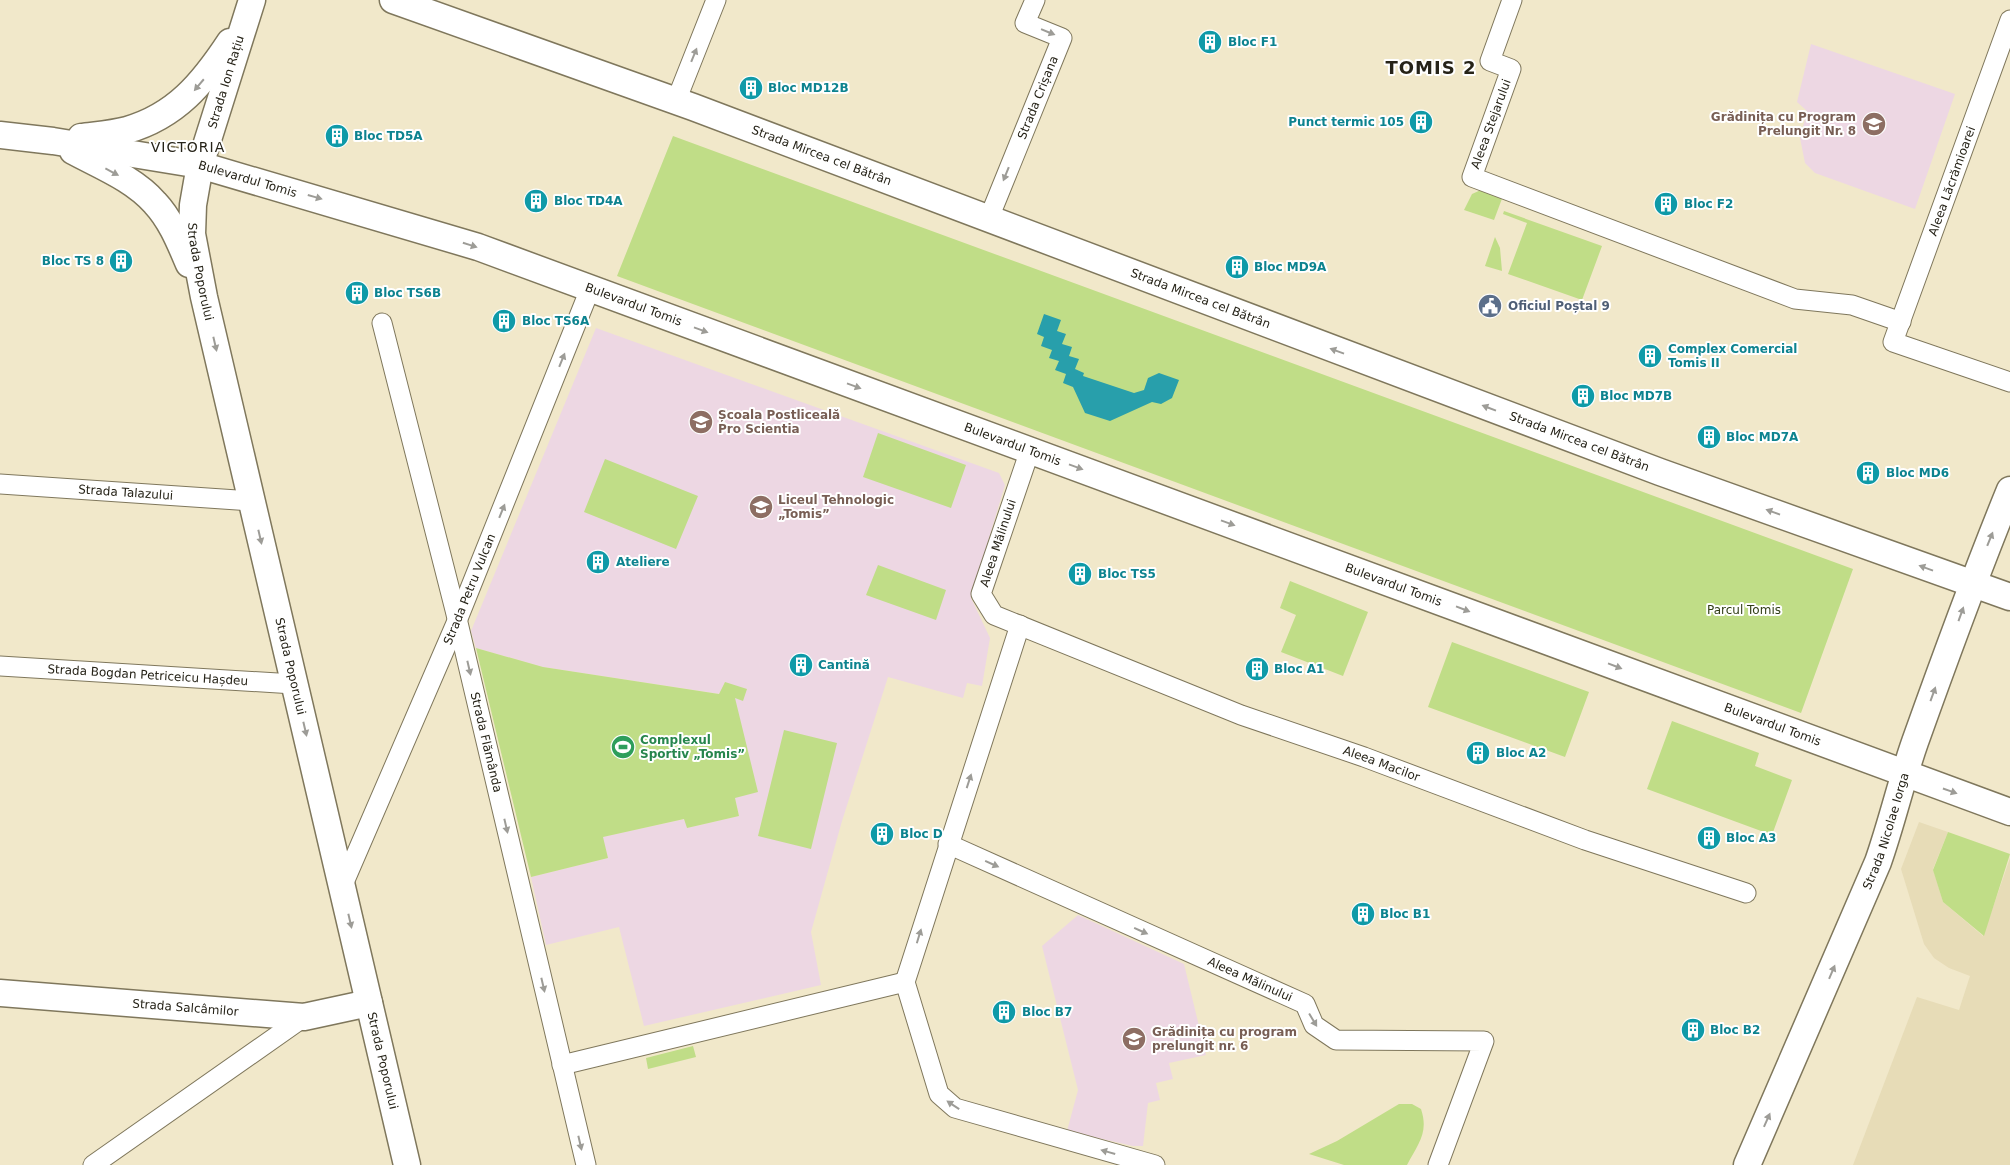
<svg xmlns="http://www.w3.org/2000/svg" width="2010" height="1165" viewBox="0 0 2010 1165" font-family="'DejaVu Sans',sans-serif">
<rect width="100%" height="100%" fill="#f1e8ca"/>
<!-- built -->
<path fill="#e7dcb7" d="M1919,822L1948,832L1933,869L1943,902L1983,936L2010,858V1165H1853L1917,997L1959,1010L1970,976L1949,968L1934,958L1924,944L1901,869Z"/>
<!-- education -->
<path fill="#edd7e3" d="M1811,44L1955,94L1915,209L1815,173L1805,163L1800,138L1807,111L1797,102Z
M596,328L999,473L1005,485L971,598L990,638L982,686L967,683L963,698L888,677L842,821L811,932L821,985L644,1026L619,927L546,945L531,877L608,858L602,837L685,819L687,828L739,816L735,798L725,682L720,694L543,667L476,648L471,631Z
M1078,915L1184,964L1206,1055L1169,1063L1173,1079L1156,1083L1160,1100L1148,1103L1143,1146H1133L1067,1131L1078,1090L1042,946Z"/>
<!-- green -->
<path fill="#c0dd87" d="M673,136L1853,569L1801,713L617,276Z
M1483,189L1503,196L1494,220L1464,210L1472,194Z
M1504,211L1602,246L1582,300L1508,274L1527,223L1503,214Z
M1495,237L1500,248L1502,271L1485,266Z
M878,433L966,465L951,508L863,477Z
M605,459L698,496L676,549L584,512Z
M878,565L946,590L936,620L866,595Z
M1290,581L1368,612L1343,676L1281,652L1296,615L1280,608Z
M1452,642L1589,692L1565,757L1428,707Z
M476,648L543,667L719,694L725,682L747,689L743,701L735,698L758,792L735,798L739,816L687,828L684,819L603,837L608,858L531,877Z
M1672,721L1759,753L1755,766L1792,780L1772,835L1647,789Z
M784,730L837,743L811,849L758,836Z
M1948,832L2010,854L1984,936L1943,902L1933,870Z
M693,1046L696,1057L648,1069L646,1058Z
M1399,1104H1412L1421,1109C1429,1133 1418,1144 1407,1165H1344L1309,1154L1337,1141Z"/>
<!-- water -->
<path fill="#289fab" d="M1044,314L1061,320L1057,331L1066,334L1062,344L1072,347L1069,356L1079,359L1075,369L1084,373L1083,376L1134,393L1144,390L1148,378L1159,373L1179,380L1172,398L1161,404L1152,402L1110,421L1085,413L1073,387L1063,383L1066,374L1055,370L1059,361L1049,358L1052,350L1041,346L1044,337L1037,334Z"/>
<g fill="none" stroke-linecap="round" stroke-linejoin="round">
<!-- street casing -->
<g stroke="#7f775c" stroke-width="21">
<g id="street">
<path d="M1512,0L1490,61L1511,69L1472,177L1795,299L1852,305L1901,322"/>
<path d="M2010,20L1893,342L2010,382"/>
<path d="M676,101L716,0"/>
<path id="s1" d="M989,218L1062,38L1025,23L1035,0"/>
<path id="s2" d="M382,323L455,610L586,1165"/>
<path id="s3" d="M1030,450L981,594L994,615L1241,715L1364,757L1585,840L1746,893"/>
<path id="s4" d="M0,484L252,501"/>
<path d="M1020,625L905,982L939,1094L955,1108L1155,1165"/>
<path id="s5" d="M0,666L294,684"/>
<path id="s6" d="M948,844L1305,1004L1314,1025L1336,1040L1484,1041L1438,1165"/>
<path id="s7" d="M342,887L457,621L590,289"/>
<path d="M562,1065L905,982"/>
<path d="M93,1165L304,1017"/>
</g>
</g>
<!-- secondary casing -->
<g stroke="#7f775c" stroke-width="29">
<g id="secondary">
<path id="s8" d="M252,0L200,165L193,205L192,234L204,297L407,1165"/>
<path id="s9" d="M393,0L693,107L1660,472L2010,597"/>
<path id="s10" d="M0,135L53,141L200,165L478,247L2010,812"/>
<path d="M81,137C96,135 112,134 127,130C176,116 203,83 230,42"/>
<path d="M73,151C101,166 134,179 155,203C171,220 180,243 189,264"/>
<path id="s11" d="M0,993L304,1017L369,1003"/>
<path id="s12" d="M1747,1165L1878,862C1892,822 1901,782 1915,742C1945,658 1976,573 2010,490"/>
</g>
</g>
<!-- street -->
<use href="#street" stroke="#fff" stroke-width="19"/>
<!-- secondary -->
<use href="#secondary" stroke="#fff" stroke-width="26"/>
</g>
<!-- one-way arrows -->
<defs><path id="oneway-solid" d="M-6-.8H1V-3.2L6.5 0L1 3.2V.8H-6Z" transform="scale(1.25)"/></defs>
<g fill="#9d9c97">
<use href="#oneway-solid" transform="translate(1048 32) rotate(22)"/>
<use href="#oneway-solid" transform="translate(694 55) rotate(-68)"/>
<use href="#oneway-solid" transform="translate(199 85) rotate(130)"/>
<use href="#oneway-solid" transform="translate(112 172) rotate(28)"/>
<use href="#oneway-solid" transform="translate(1006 174) rotate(112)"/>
<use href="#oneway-solid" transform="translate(315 197) rotate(16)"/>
<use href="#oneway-solid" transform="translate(470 245) rotate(18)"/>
<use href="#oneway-solid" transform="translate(701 330) rotate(20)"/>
<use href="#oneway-solid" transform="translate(215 344) rotate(77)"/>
<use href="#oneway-solid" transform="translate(1337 351) rotate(-160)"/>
<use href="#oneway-solid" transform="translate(562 360) rotate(-68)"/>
<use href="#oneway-solid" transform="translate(854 386) rotate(20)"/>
<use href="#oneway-solid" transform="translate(1489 408) rotate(-159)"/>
<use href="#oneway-solid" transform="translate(1076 467) rotate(20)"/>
<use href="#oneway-solid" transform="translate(502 511) rotate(-68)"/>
<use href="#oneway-solid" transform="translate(1773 512) rotate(-160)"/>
<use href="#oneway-solid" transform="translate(1228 523) rotate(20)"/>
<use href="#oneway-solid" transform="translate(260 537) rotate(77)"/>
<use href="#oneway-solid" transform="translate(1990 539) rotate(-68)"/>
<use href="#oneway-solid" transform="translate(1926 568) rotate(-160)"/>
<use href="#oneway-solid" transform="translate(1463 609) rotate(21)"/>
<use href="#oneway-solid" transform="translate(1961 614) rotate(-70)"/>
<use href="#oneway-solid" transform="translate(1615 666) rotate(21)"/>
<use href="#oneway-solid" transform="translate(469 668) rotate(77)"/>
<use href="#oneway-solid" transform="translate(1933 694) rotate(-70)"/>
<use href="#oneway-solid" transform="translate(305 729) rotate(77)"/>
<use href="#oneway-solid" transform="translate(969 781) rotate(-72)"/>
<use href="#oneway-solid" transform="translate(1950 791) rotate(19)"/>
<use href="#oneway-solid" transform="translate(506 826) rotate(77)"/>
<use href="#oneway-solid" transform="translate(992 864) rotate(24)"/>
<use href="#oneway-solid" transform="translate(350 921) rotate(77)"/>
<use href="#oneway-solid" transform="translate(1141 931) rotate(24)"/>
<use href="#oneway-solid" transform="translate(919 936) rotate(-73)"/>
<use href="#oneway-solid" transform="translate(1832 972) rotate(-67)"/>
<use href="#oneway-solid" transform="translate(543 985) rotate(77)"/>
<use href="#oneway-solid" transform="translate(1313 1020) rotate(59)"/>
<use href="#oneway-solid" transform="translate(953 1105) rotate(-146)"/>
<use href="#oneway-solid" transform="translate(1767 1120) rotate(-66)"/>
<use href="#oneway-solid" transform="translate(580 1143) rotate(77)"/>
<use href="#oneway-solid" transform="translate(1108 1152) rotate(-164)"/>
</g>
<!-- icons -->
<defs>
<g id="building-disc" transform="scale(1.25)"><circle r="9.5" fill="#0f9aa8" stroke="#fff"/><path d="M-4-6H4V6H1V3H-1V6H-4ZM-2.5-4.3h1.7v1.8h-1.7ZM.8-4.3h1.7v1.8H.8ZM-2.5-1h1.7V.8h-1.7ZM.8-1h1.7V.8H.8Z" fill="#fff"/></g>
<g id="school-disc" transform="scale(1.25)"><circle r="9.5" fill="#8d6e63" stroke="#fff"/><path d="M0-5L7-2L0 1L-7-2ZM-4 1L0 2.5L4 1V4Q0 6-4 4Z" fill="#fff"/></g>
<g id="civic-disc" transform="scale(1.25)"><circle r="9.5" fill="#5c6f8a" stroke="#fff"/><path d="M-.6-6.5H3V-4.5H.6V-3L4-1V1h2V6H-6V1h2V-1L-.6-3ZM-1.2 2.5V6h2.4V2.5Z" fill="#fff"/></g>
<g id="stadium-disc" transform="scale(1.25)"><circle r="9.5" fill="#2e9e5b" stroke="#fff"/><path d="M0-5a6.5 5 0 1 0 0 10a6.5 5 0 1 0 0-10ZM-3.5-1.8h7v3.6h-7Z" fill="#fff"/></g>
</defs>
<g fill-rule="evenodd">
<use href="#building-disc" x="1210" y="42"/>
<use href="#building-disc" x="751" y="88"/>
<use href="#building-disc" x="1421" y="122"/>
<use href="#school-disc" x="1874" y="124"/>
<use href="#building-disc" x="337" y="136"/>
<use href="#building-disc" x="536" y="201"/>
<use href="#building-disc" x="1666" y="204"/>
<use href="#building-disc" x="121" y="261"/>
<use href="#building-disc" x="1237" y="267"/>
<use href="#building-disc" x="357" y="293"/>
<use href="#civic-disc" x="1490" y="306"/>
<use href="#building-disc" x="504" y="321"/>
<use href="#building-disc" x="1650" y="356"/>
<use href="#building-disc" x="1583" y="396"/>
<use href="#school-disc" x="701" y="422"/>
<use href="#building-disc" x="1709" y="437"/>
<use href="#building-disc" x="1868" y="473"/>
<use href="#school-disc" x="761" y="507"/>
<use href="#building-disc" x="598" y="562"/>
<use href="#building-disc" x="1080" y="574"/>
<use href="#building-disc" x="801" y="665"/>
<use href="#building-disc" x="1257" y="669"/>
<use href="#stadium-disc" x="623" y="747"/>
<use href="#building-disc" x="1478" y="753"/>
<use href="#building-disc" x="882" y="834"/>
<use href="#building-disc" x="1709" y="838"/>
<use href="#building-disc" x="1363" y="914"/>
<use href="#building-disc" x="1004" y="1012"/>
<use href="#building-disc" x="1693" y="1030"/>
<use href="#school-disc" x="1134" y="1039"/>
</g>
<g text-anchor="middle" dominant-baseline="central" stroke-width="4" stroke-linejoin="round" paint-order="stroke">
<!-- culture labels -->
<g font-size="12" font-weight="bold" fill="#0d838f" stroke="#fff" text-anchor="start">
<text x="1228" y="42">Bloc F1</text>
<text x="768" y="88">Bloc MD12B</text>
<text x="1404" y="122" text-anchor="end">Punct termic 105</text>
<text x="354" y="136">Bloc TD5A</text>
<text x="554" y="201">Bloc TD4A</text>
<text x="1684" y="204">Bloc F2</text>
<text x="104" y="261" text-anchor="end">Bloc TS 8</text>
<text x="1254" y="267">Bloc MD9A</text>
<text x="374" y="293">Bloc TS6B</text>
<text x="522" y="321">Bloc TS6A</text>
<text x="1668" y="349">Complex Comercial<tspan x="1668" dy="14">Tomis II</tspan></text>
<text x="1600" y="396">Bloc MD7B</text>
<text x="1726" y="437">Bloc MD7A</text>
<text x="1886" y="473">Bloc MD6</text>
<text x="616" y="562">Ateliere</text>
<text x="1098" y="574">Bloc TS5</text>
<text x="818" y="665">Cantină</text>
<text x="1274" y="669">Bloc A1</text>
<text x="1496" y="753">Bloc A2</text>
<text x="900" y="834">Bloc D</text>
<text x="1726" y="838">Bloc A3</text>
<text x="1380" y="914">Bloc B1</text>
<text x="1022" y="1012">Bloc B7</text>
<text x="1710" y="1030">Bloc B2</text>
</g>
<!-- street labels -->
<g font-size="12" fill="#262318" stroke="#fff">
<text transform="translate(226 82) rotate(-73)">Strada Ion Rațiu</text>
<text stroke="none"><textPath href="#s1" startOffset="130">Strada Crișana</textPath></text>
<text transform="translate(1491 124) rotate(-70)">Aleea Stejarului</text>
<text stroke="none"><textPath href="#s9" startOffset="456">Strada Mircea cel Bătrân</textPath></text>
<text stroke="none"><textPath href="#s10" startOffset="252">Bulevardul Tomis</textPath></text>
<text transform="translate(1952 181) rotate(-70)">Aleea Lăcrămioarei</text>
<text stroke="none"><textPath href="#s8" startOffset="281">Strada Poporului</textPath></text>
<text stroke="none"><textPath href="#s9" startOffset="861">Strada Mircea cel Bătrân</textPath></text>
<text stroke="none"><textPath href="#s10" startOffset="658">Bulevardul Tomis</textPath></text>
<text stroke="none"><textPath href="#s9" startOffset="1266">Strada Mircea cel Bătrân</textPath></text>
<text stroke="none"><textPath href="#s10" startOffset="1062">Bulevardul Tomis</textPath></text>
<text stroke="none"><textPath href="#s4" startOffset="126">Strada Talazului</textPath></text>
<text transform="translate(998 543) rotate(-72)">Aleea Mălinului</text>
<text stroke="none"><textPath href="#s10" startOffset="1468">Bulevardul Tomis</textPath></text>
<text stroke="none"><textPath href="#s7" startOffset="324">Strada Petru Vulcan</textPath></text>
<text stroke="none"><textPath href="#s8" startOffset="686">Strada Poporului</textPath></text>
<text stroke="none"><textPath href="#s5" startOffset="148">Strada Bogdan Petriceicu Hașdeu</textPath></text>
<text stroke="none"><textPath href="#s10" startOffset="1872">Bulevardul Tomis</textPath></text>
<text stroke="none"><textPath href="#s2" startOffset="432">Strada Flămânda</textPath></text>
<text stroke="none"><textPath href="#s3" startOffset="592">Aleea Macilor</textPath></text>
<text stroke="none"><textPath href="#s12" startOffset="362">Strada Nicolae Iorga</textPath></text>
<text stroke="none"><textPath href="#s6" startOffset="331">Aleea Mălinului</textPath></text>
<text stroke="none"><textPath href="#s11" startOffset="186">Strada Salcâmilor</textPath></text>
<text stroke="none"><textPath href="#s8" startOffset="1091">Strada Poporului</textPath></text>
</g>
<!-- education labels -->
<g font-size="12" font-weight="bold" fill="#785e54" stroke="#fff" text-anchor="start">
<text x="1856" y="117" text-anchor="end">Grădinița cu Program<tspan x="1856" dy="14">Prelungit Nr. 8</tspan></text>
<text x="718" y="415">Școala Postliceală<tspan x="718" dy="14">Pro Scientia</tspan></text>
<text x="778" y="500">Liceul Tehnologic<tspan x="778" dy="14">„Tomis”</tspan></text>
<text x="1152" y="1032">Grădinița cu program<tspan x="1152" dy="14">prelungit nr. 6</tspan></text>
</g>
<!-- service labels -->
<g font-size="12" font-weight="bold" fill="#4e5e75" stroke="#fff" text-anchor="start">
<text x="1508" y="306">Oficiul Poștal 9</text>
</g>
<!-- park labels -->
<g font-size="12" fill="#313d16" stroke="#fff">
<text x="1744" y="610">Parcul Tomis</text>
</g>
<!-- leisure labels -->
<g font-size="12" font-weight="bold" fill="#27864d" stroke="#fff" text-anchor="start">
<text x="640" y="740">Complexul<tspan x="640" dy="14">Sportiv „Tomis”</tspan></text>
</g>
<!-- neighbourhood labels -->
<g font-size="14" letter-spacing="1" fill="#262318" stroke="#fff">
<text x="188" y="147">VICTORIA</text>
</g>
<!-- district labels -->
<g font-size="18" font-weight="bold" letter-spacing="1" fill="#262318" stroke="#fff">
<text x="1431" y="67">TOMIS 2</text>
</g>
</g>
</svg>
